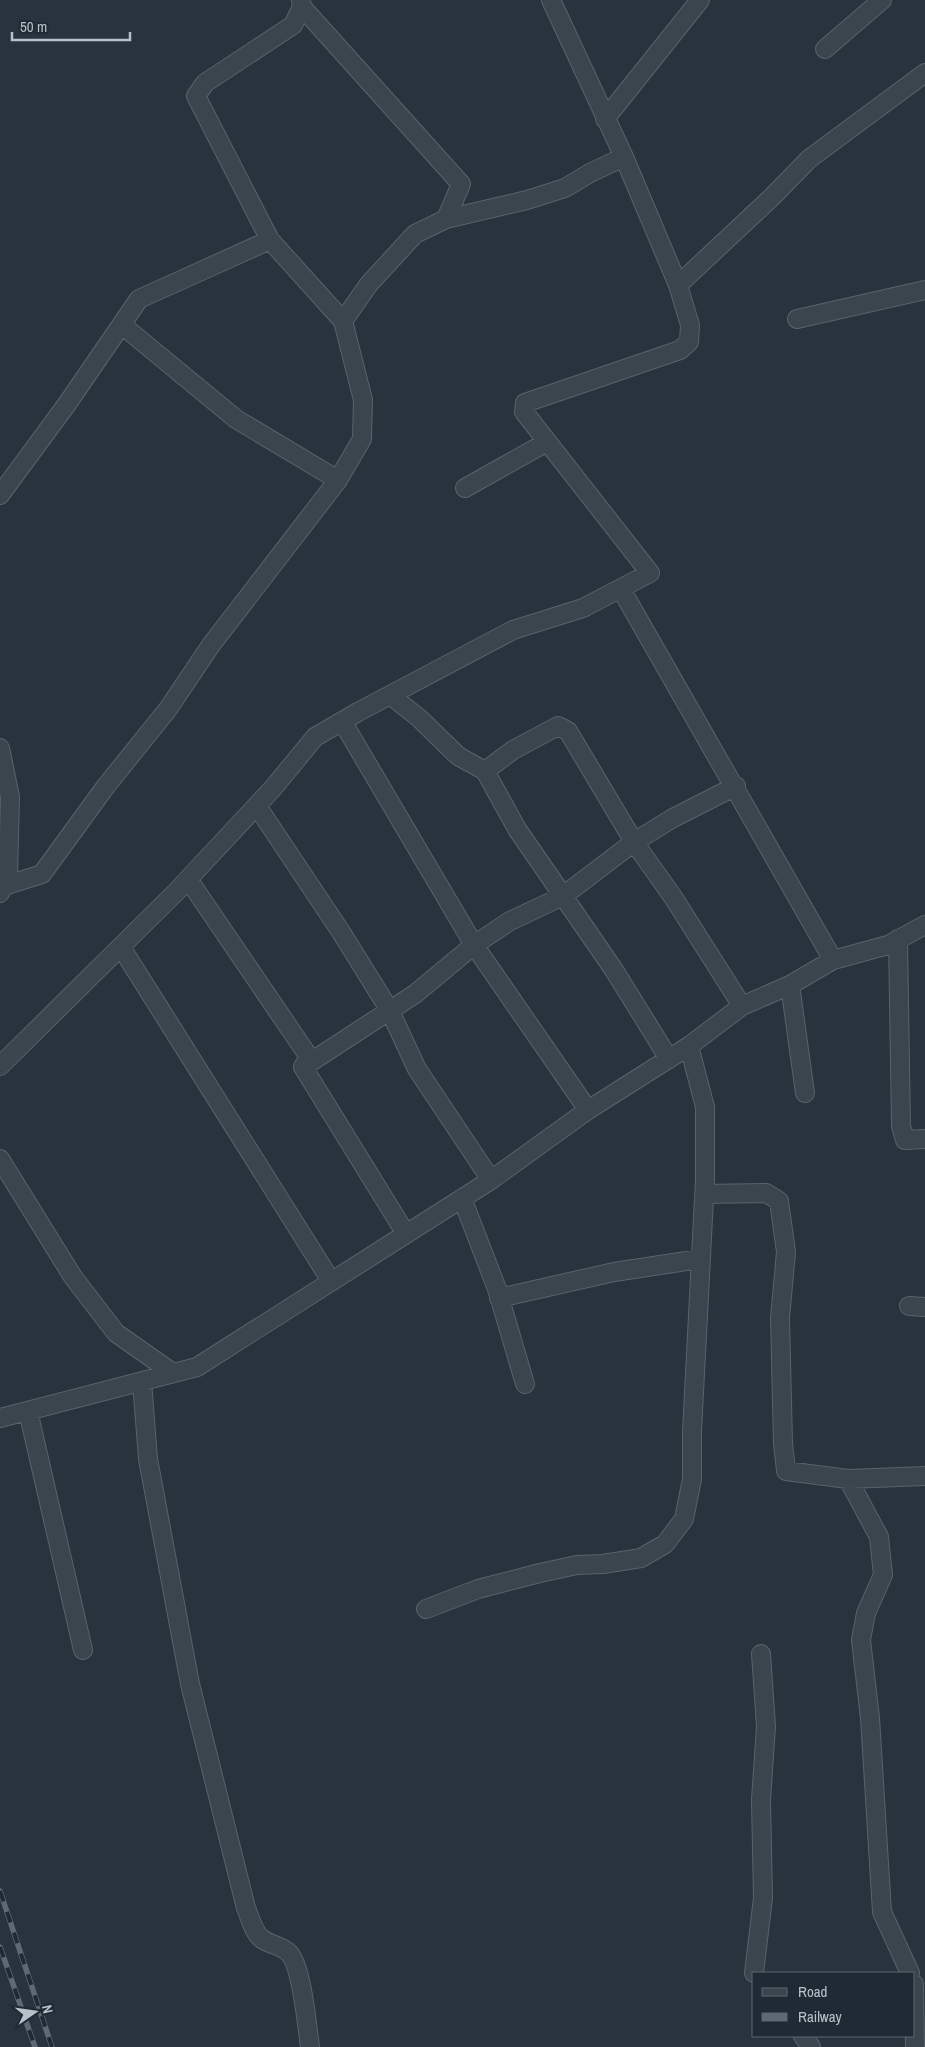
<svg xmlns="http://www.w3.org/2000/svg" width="925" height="2047" viewBox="0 0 925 2047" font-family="'Archivo Narrow',sans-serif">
<rect width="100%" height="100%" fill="#28333e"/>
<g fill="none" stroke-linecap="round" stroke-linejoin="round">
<!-- minor casing -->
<g stroke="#59636c" stroke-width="20">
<path id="minor" d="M551,0L624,157L678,285
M302,7L461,184L446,219
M825,49L882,0
M605,119L700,0
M270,240L343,321
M797,319L925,290
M122,325L236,419L338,480
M465,488L547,442
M0,495L67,404L139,299L270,240L196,96L205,83L293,25L302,7L301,0
M621,589C691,713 763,836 833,960
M390,695L419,718L458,756L485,771L517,829L614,970L669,1059
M342,721L474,945L588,1110
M0,748L10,797L8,876L0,893
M485,771L513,750L558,726L568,731L634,842L673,897L742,1006
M257,806L341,932L390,1011L417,1069L491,1180
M188,879L309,1057L303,1067
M4,886L42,874L106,786L168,709L211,645L338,480L362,439L363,400L343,321L369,284L415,234L446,219L527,200L565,188L590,173L624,157
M898,939L901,1126L905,1140L925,1139
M121,947L331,1281
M790,985L805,1093
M0,1066L176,892L274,787L315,737L358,712L513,630L583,608L650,573L524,412L525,403L680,350L689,342L690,325L678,285L772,197L809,159L925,73
M303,1067L415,994L474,945L510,921L563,896L634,842L673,818L736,786
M303,1067L406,1234
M0,1159L73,1277L116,1333L173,1373
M705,1194L766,1193L779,1201L786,1252L780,1318L783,1443L786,1471L848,1479L925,1476
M462,1198L497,1289L525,1384
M499,1298L614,1272L700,1259
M909,1306L925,1307
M142,1381L148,1459L190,1684L246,1908C250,1917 253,1932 262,1939C270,1945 281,1945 289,1953C302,1966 307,2026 310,2047
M28,1411L83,1650
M0,1418L197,1367L491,1180L588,1110L689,1046L742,1006L790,985L833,960L888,945L925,925
M848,1479L879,1537L883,1575L866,1613L861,1640L870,1718L882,1912L910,1973
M426,1609L478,1589L540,1573L577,1565L603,1564L641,1558L665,1544L684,1519L692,1479V1432L705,1179V1107L689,1046
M754,1973L763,1898L761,1800L766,1726L761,1654
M914,1984L915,2047
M803,2036L811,2047"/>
</g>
<!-- minor -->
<use href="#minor" stroke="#3b454e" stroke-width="18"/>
<!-- rail casing -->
<g stroke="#5e6975" stroke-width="5.5">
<path id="rail" d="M0,1891L52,2047
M0,1947L35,2047"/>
</g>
<!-- rail -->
<use href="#rail" stroke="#202a34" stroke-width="4" stroke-dasharray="11" stroke-linecap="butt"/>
</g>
<!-- legend -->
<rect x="752" y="1972" width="162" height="65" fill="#202a34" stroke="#5d6670"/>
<rect x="762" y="1988" width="25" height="8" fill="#3b454e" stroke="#5d6670"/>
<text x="798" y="1997" font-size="15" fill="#b8c0c9">Road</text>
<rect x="762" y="2013" width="25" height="8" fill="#5e6975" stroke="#5d6670"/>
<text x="798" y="2022" font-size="15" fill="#b8c0c9">Railway</text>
<!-- north arrow -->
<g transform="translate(35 2012) rotate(77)" stroke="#202a34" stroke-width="4" paint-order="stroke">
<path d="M0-4L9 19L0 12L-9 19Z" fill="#b8c0c9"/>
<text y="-8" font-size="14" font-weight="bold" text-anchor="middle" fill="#b8c0c9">N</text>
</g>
<!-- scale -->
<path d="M12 32v8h118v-8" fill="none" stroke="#b8c0c9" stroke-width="2.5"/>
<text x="20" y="32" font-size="15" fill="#b8c0c9" stroke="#202a34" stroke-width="4" paint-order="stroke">50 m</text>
</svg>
